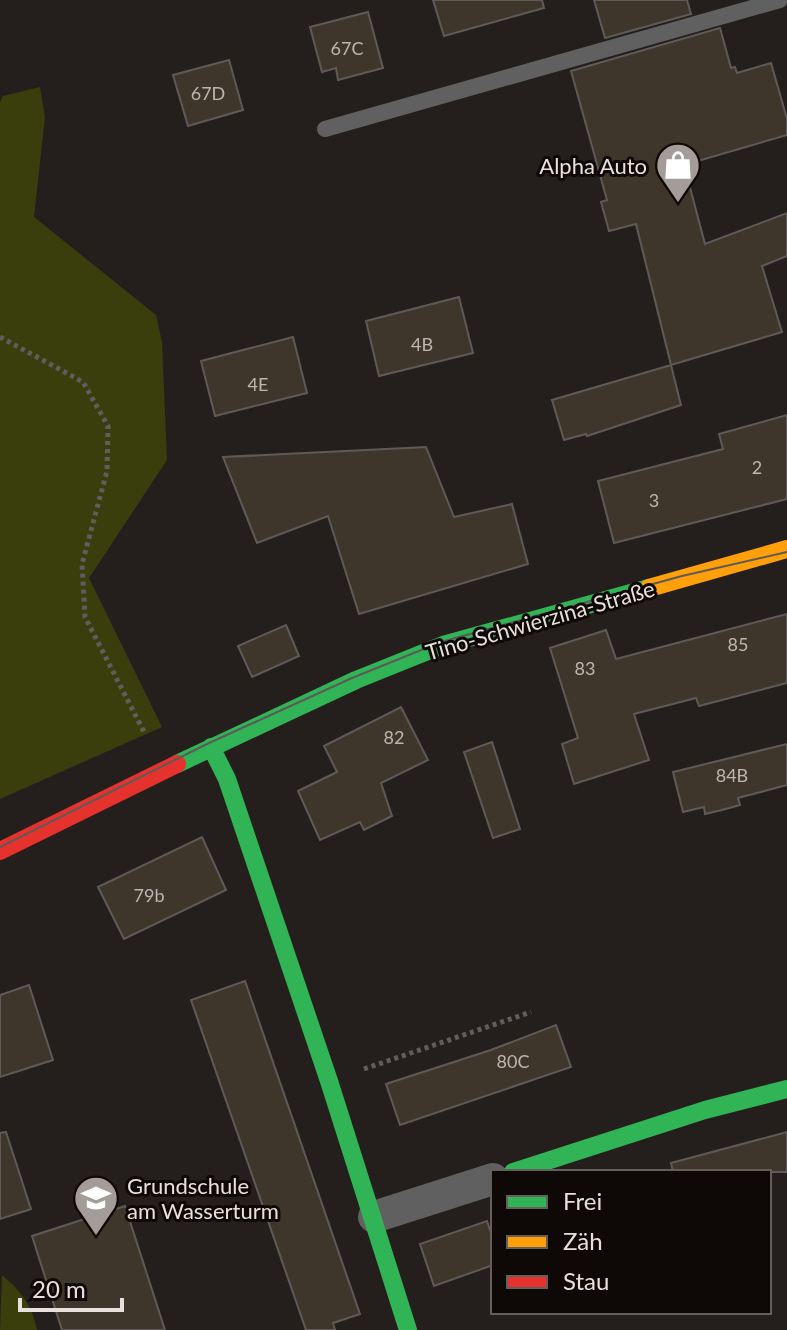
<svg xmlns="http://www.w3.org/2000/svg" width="787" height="1330" viewBox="0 0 787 1330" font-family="Lato,sans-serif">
<rect width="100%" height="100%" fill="#241f1c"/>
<!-- green -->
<path fill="#3a3e0d" d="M40,87L45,117L34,217L156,315L162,342L167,460L89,578L162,727L0,799V102L3,96Z
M2,1275C21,1291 32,1305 37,1330H0Z"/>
<!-- building -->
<path fill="#3f362b" stroke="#5e5a57" stroke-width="2" d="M433,0H542L544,8L444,36Z
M594,0H687L691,14L605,38Z
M368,12L383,68L338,80L336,68L322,72L310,27Z
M720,28L731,68L735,67L737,73L771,63L787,119V135L684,165L705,244L787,213V256L762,266L782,332L671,365L636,224L609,231L601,202L607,200L571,71Z
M229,60L243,110L188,126L173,75Z
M459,297L473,353L379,376L366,321Z
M293,337L307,393L215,416L201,361Z
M671,365L681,405L587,436L586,434L564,440L552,400Z
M787,415V499L614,543L598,481L723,449L719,434Z
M426,447L454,517L512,504L528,564L359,614L328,516L257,543L223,457Z
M787,614V683L699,706L696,698L634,714L649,760L574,784L562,744L578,738L550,648L606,630L616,659Z
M286,625L299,656L252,677L238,646Z
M401,707L428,760L381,783L392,816L364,830L360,822L320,840L298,791L337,772L324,746Z
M492,742L520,829L493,838L464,752Z
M787,744V785L738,798L740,805L722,810L705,814L704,807L683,812L673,772Z
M202,837L226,890L124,939L98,887Z
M245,981L360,1314L333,1323L335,1330H306L191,1000Z
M29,985L53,1060L0,1077V995Z
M556,1025L571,1067L400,1125L386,1084L491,1050Z
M6,1132L31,1209L0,1219V1133Z
M787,1132V1172H673L671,1163Z
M125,1206L165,1330H62L32,1236Z
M487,1221L493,1239V1265L434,1286L420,1244Z"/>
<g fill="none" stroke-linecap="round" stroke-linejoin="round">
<!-- path -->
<path stroke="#5f5d5d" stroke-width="5" stroke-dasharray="4 4" stroke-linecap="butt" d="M0,337L83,382L108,426L107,471L82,564L85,617L144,732
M364,1069L531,1012"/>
<!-- lane -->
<path stroke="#606061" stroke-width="16" d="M325,129L780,0"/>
<!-- street -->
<path stroke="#606061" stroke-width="32" d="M374,1217L493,1179"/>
<!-- fast -->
<path stroke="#30b455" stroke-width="18" d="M211,747L227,779L329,1081L408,1330
M177,764L356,680L443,645L649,588
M513,1172L705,1110L787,1089"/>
<!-- slow -->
<path stroke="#ff9f0a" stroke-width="18" d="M649,588L787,549"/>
<!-- jam -->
<path stroke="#e5322d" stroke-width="18" d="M0,851L177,764"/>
<!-- tram -->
<path stroke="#5c5a59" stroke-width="2" d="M0,847L209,743L352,678L441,642L682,576L787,552"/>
</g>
<!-- icons -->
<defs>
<g id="shop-pin" transform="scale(2.3)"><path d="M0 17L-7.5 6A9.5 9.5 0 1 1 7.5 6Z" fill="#a39c99" stroke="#0e0907"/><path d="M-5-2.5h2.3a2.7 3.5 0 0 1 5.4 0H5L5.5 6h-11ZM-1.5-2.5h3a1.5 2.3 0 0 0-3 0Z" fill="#fff"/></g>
<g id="school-pin" transform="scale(2.3)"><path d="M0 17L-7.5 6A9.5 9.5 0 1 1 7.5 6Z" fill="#a39c99" stroke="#0e0907"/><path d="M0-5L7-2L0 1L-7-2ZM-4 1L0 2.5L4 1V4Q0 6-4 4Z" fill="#fff"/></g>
</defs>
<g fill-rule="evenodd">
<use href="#shop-pin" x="678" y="165"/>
<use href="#school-pin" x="96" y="1198"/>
</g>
<g text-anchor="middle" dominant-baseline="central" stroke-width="6" stroke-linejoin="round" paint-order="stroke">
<!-- number labels -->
<g font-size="18" fill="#bdb6b0">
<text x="347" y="48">67C</text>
<text x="208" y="93">67D</text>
<text x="422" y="344">4B</text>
<text x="258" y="384">4E</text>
<text x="757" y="467">2</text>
<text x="654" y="500">3</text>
<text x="738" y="644">85</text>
<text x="585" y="668">83</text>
<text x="394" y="737">82</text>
<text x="732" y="775">84B</text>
<text x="149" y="895">79b</text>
<text x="513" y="1061">80C</text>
</g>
<!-- poi labels -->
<g font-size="22" fill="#e7e0dc" stroke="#0e0907" text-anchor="end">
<text x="647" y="165">Alpha Auto</text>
<text x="127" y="1185" text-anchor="start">Grundschule<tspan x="127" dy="25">am Wasserturm</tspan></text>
</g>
<!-- street labels -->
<g font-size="22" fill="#e7e0dc" stroke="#0e0907">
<text transform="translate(540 620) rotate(-16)">Tino-Schwierzina-Straße</text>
</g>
</g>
<!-- legend -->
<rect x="491" y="1170" width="280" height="144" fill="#0e0907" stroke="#655f5c" stroke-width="2"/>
<rect x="507" y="1196" width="40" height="12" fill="#30b455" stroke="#655f5c" stroke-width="2"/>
<text x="563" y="1210" font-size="24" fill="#e7e0dc">Frei</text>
<rect x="507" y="1236" width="40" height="12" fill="#ff9f0a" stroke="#655f5c" stroke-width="2"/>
<text x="563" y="1250" font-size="24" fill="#e7e0dc">Zäh</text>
<rect x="507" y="1276" width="40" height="12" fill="#e5322d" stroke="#655f5c" stroke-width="2"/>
<text x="563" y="1290" font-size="24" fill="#e7e0dc">Stau</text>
<!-- scale -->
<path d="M20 1298v12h102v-12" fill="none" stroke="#e7e0dc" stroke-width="4"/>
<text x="32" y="1298" font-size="24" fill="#e7e0dc" stroke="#0e0907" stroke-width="6" paint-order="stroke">20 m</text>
</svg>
